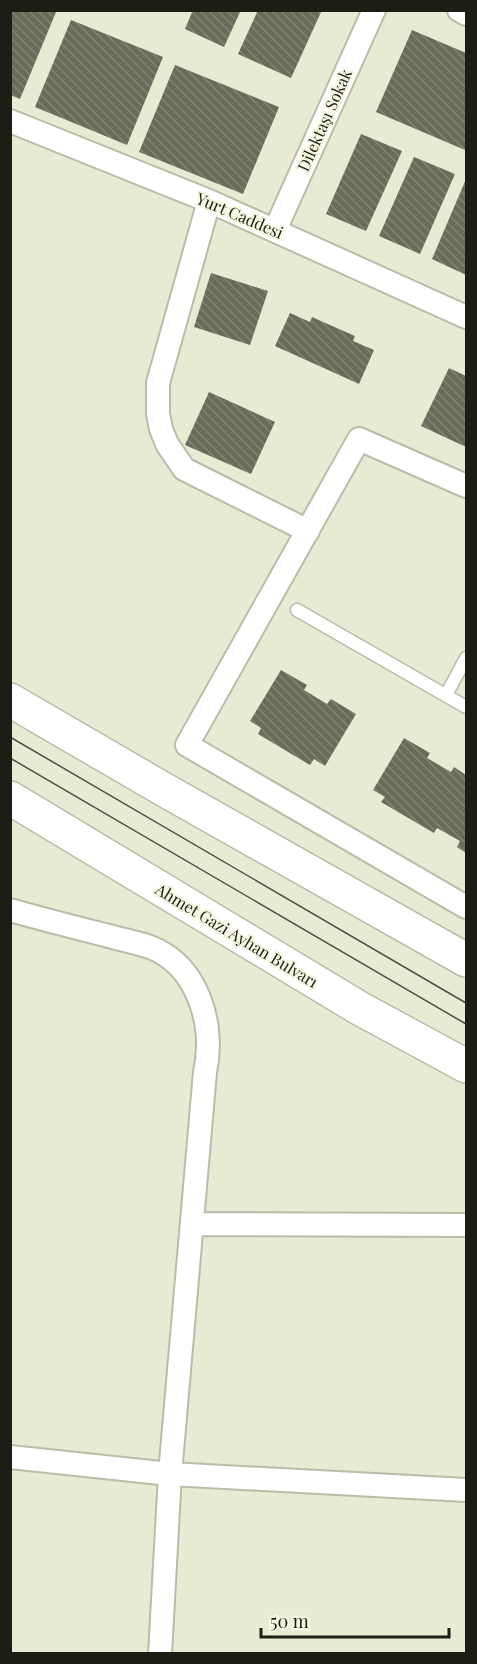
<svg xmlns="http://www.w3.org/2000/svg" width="477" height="1664" viewBox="0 0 477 1664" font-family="'Playfair Display',serif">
<defs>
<pattern id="building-back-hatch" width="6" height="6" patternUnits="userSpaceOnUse" patternTransform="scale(1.5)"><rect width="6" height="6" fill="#686c59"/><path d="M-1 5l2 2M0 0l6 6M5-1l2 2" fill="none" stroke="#818476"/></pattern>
</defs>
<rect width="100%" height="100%" fill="#e6ebd4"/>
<!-- building -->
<path fill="url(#building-back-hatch)" d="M10,10L56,12L20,99L10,95Z
M193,10H241L224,47L185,29Z
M258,10H322L291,78L238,54Z
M71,20L163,57L127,145L35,107Z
M412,30L466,53V145L465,150L376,112Z
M175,65L279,107L243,194L139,152Z
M361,134L402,151L366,231L326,214Z
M414,157L455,174L420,254L379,236Z
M466,179V275L432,259Z
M211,273L268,291L250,345L194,327Z
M290,313L310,322L312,317L355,336L353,341L374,350L359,384L275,346Z
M449,368L466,376V447L421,426Z
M209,392L275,422L251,474L185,445Z
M281,670L307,685L304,690L327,704L331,699L356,714L325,766L314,759L310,765L258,734L261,728L250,721Z
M404,738L430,753L427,758L451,772L454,767L466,775V853L457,847L460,841L437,828L434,833L381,802L385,797L373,790Z"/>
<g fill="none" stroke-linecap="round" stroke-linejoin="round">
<!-- lane casing -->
<g stroke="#b9bda8" stroke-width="15">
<path id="lane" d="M297,610L466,707
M446,695L466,658"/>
</g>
<!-- street casing -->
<g stroke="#b9bda8" stroke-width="26">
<path id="street" d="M459,10L466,14
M10,121L209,201L466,317
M209,201L158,383V414L161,429L167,444L184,469L308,531
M275,230L374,10
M466,486L359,439L187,745L466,907
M10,910C42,919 73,927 105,935C119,939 135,942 150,947C199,966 215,1026 205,1072L170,1474L160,1654
M192,1224L466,1225
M10,1457L170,1474L466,1490"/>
</g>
<!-- primary casing -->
<g stroke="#b9bda8" stroke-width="36">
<path id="primary" d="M10,700L163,789L466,960
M10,798L359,1008L466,1066"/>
</g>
<!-- lane -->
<use href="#lane" stroke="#fff" stroke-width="12"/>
<!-- street -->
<use href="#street" stroke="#fff" stroke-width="22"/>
<!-- primary -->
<use href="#primary" stroke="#fff" stroke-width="33"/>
<!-- tram -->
<path stroke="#4d5045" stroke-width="1.5" d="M10,737L466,1003
M10,758L466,1024"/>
</g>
<g text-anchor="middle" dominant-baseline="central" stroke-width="4.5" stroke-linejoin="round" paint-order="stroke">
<!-- street labels -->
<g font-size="16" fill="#1c1e16" stroke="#f3f8e1">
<text transform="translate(324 120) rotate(-66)">Dilektaşı Sokak</text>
<text transform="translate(240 215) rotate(23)">Yurt Caddesi</text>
<text transform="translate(237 935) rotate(31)">Ahmet Gazi Ayhan Bulvarı</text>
</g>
</g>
<!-- border -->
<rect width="477" height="1664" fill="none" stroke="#1c1e16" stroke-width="24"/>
<!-- scale -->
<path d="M261 1628v9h188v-9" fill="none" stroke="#1c1e16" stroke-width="3"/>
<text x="270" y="1628" font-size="18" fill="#1c1e16" stroke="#f3f8e1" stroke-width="4.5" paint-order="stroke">50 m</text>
</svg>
